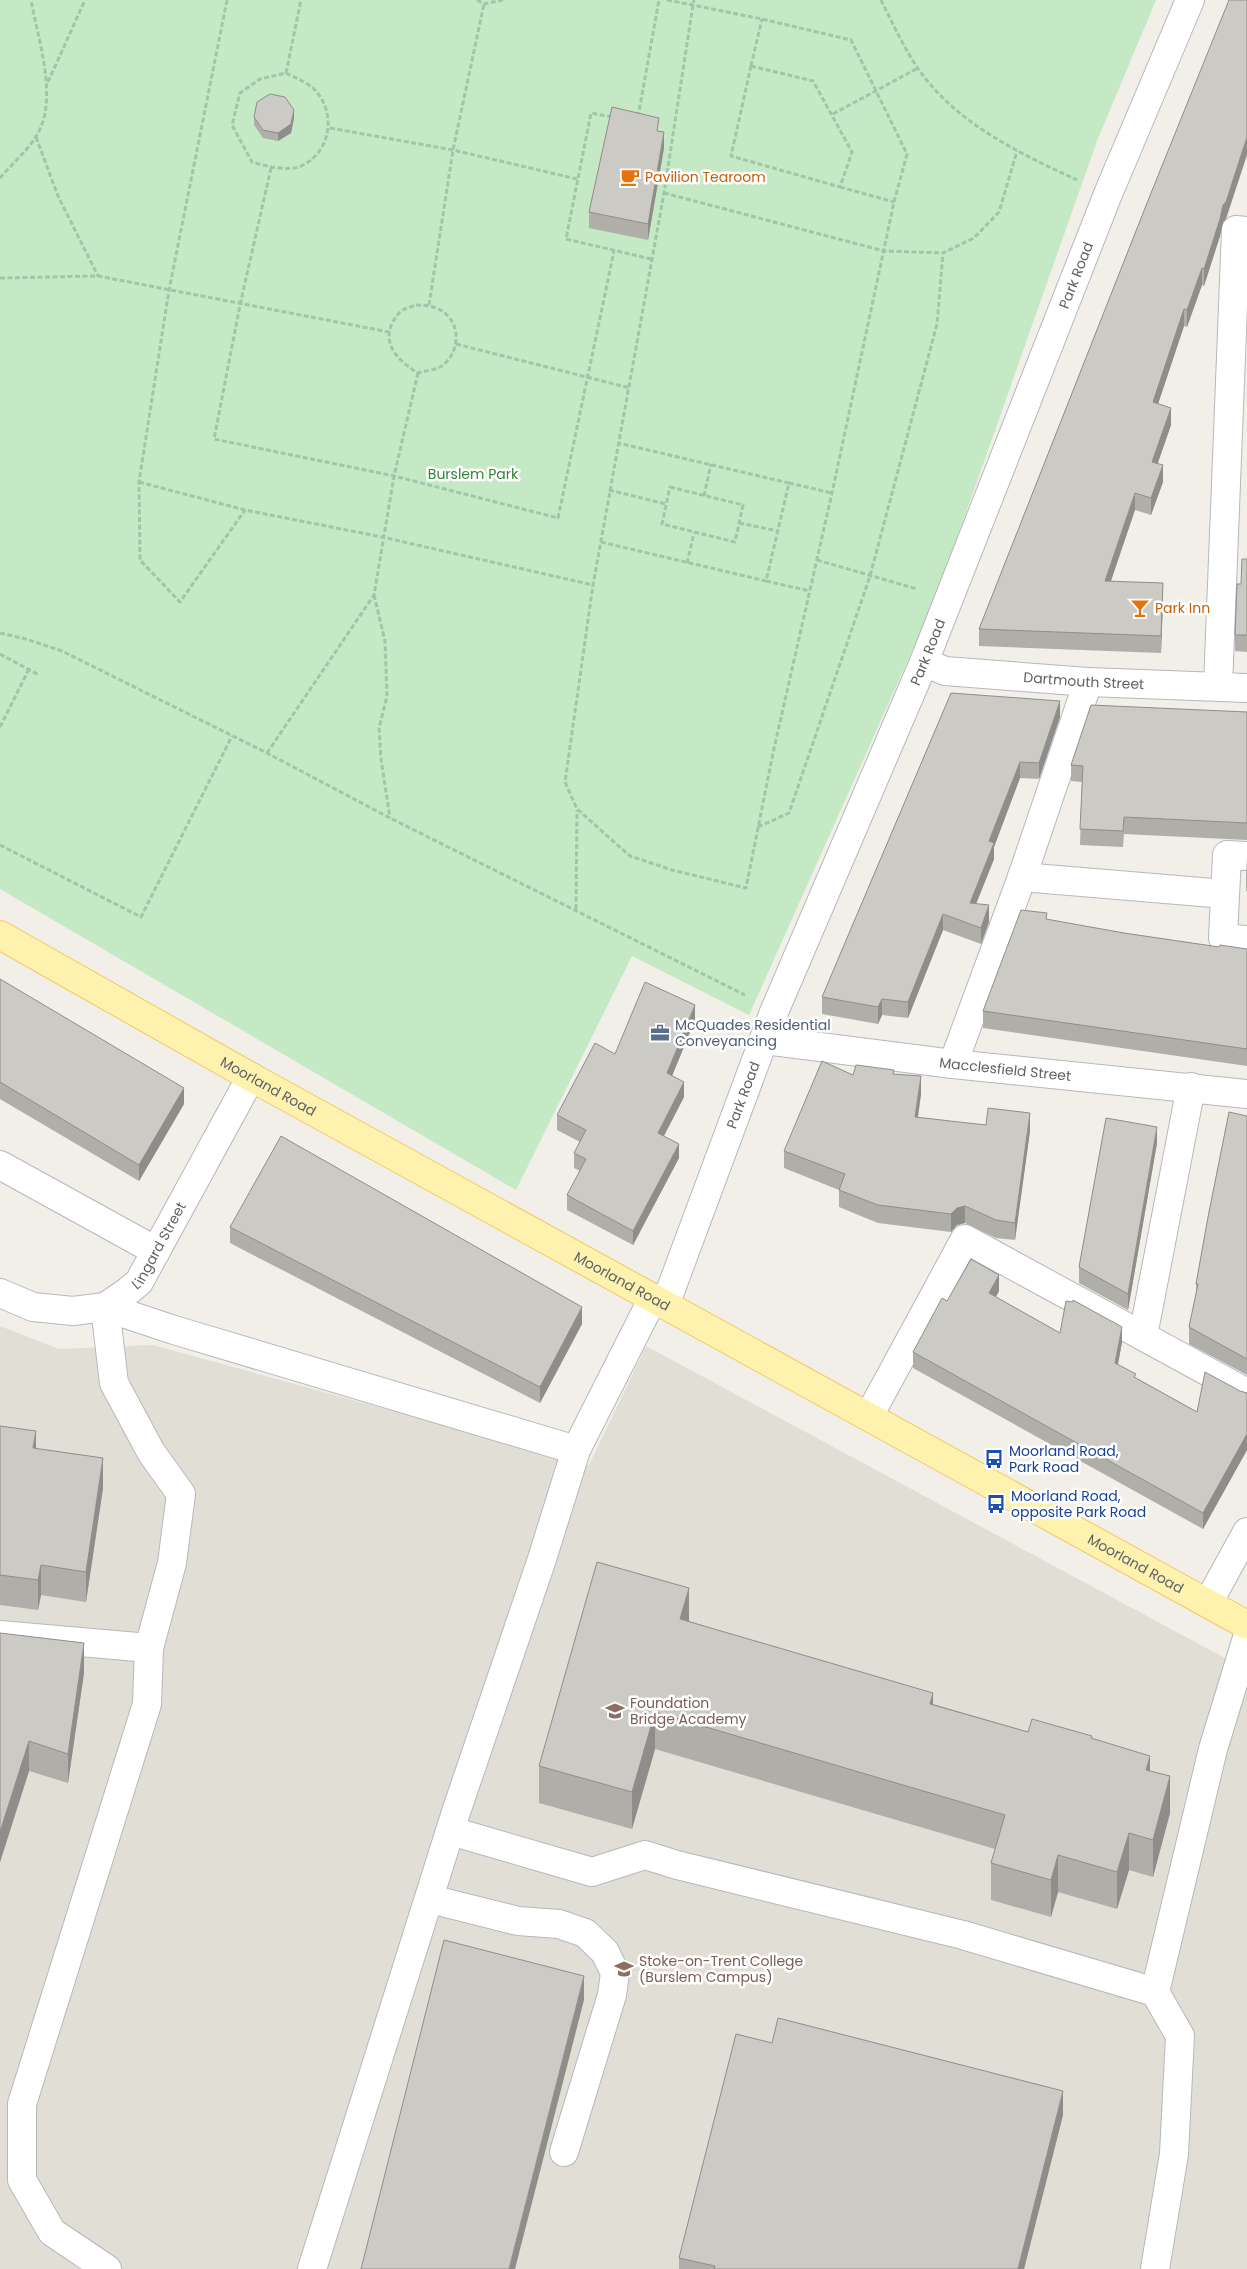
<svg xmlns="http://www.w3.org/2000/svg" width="1247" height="2269" viewBox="0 0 1247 2269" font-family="Poppins,sans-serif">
<rect width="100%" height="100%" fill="#f1efe8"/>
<!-- education -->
<path fill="#e1ded6" d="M0,1326L59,1349L153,1345L589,1465L646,1346L1247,1670V2269H0Z"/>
<!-- green -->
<path fill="#c5e8c5" d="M0,0H1156L1097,141L937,595L749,1015L632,956L516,1190L0,889Z"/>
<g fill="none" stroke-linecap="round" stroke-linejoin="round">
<!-- minor casing -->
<g stroke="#b5b8bc" stroke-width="30">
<g id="minor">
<path id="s1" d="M924,662L945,671L1088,682L1247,688"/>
<path d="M1218,686L1236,230L1247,231"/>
<path d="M1247,856L1227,855L1223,938L1247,940"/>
<path d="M1022,877L1225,894"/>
<path id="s2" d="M765,1040L953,1064L1247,1094"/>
<path d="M953,1064L1022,877L1088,682"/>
<path d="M0,1165L156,1251"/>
<path id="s3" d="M0,1293L33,1307L73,1311L105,1307L127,1292L139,1282L251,1077"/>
<path id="s4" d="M665,1305L774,1012L924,662L1108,194L1190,0"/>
<path d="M1143,1336L1191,1087"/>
<path d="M869,1416L965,1239L1247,1393"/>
<path d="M1208,1603L1247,1532"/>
<path d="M0,1635L149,1648"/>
<path d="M451,1831L592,1872L645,1855L677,1865L963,1935L1155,1992L1180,2036L1174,2154L1155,2269"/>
<path d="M430,1899L518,1921L559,1924L585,1933L605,1952L615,1973L612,1995L564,2152"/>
<path d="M1155,1992L1213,1749L1247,1638"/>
<path d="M107,2269L52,2232L22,2180V2104L147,1704L149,1648L172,1563L181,1494L151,1452L114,1383L105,1307L174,1330L576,1450"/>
<path d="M312,2269L456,1812L542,1559L576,1450L653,1298"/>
</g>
</g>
<!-- major casing -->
<g stroke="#f2c960" stroke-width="30">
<g id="major">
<path id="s5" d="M0,935L251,1077L1247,1625"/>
</g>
</g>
<!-- path -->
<path stroke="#9cc7a9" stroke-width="3" stroke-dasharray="5 2.5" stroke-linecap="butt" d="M227,0L169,290L139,482L140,560L180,602L245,510
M477,0L484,4L503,0
M667,0C699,6 730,13 762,19L851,40L907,154L894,202L832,493L773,753L746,888L672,870L630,856L577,809L565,782L593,585L664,193L693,5L694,0
M881,0C892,22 903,46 917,67C955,123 1019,153 1077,180
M751,66L813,81L852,152L840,187L731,156Z
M751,66L762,19
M286,73C294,77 306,82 313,88C337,111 332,152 301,166C289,172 265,166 252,162L232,125L240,93L260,79Z
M286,73L301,0
M48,82L85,0
M833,114L918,68
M612,117L591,113L566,239L651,259
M638,117L659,0
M330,128L453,150L577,179
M36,137L58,196L98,276
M271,168L240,305L214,439L394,476L558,518L614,251
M0,178C11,165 26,152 35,138C60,102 38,40 31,0
M840,187L894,202
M664,193L884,251L943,253L974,238L999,212L1017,151
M0,278L98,276L389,332
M416,305C427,305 440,307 448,316C462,331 457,357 440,367C434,370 424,371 418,373C395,359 377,339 399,313C402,309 411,307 416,305Z
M429,305L453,150L484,4
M456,344L630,388
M139,482L245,510L382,537L593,585
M789,483L832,493
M670,487L743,505L735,542L662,524Z
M609,490L666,504
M704,496L711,464
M739,523L778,531
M601,542L766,581L789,483L618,443
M817,560L917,589
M687,563L694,533
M766,581L810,591
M374,595L385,641L387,696L379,728L381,759L390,818
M0,633L26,639L62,651L267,753L390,818L745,995
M0,654L39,675
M0,727L29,669
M267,753L374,595L394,476L418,373
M758,827L789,813L870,576L937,324L943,253
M0,845L141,917L232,736
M576,909L577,810"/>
<!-- minor -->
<use href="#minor" stroke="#fff" stroke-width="28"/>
<!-- major -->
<use href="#major" stroke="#fff2af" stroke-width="28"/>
</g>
<!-- wall -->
<path fill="#afaea9" d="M254,117L294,118L291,133L278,141L263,138L254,125Z
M659,131L664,148L648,240L589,228V212Z
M1149,198L1226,219L1223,222L1220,236L1204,286L1202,285L1187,327L1184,326L1158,404L1171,425L1158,463L1163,482L1151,515L1135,510L1111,581L1163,600L1161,653L979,646V629Z
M1247,559V652L1235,651V635L1241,584Z
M951,693L1060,717L1039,779L1020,778L994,847V859L976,904L989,922L981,944L943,930L908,1018L882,1015L878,1024L822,1014V997Z
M1247,712V840L1124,834L1123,847L1080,845L1082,782L1071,781V765Z
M1247,857V891H1246V875Z
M1047,920L1124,933L1219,947L1247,949V1066L983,1028V1011Z
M0,979L184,1104L139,1181L0,1099Z
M695,1020L672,1076L684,1097L664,1136L679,1158L633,1245L567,1210V1195L580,1171L574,1168V1153L580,1142L557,1130V1115L615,1054Z
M894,1074L921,1094L918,1118L1030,1131L1015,1240L996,1238L965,1223L957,1225L951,1232L878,1223L839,1207V1190L784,1168V1151L853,1075Z
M1247,1116V1375L1189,1344V1327L1196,1295V1284Z
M1157,1143L1128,1310L1079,1283V1267Z
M230,1227L582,1324L540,1403L230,1243Z
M999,1291L996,1297L1060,1333L1122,1342L1118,1365L1136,1378L1197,1412L1240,1391L1247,1393V1450L1203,1529L913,1368V1352L947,1301Z
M0,1426L103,1488L86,1602L41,1595L38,1610L0,1605Z
M689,1621L933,1704L1028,1732L1092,1739L1150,1771L1170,1813L1153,1877L1129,1870L1117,1909L1058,1892L1051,1917L991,1900V1863L995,1849L655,1749L632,1829L539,1803V1766Z
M0,1633L84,1673L68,1783L29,1771L0,1862Z
M1063,2115L1024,2269H679V2258Z"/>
<!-- shaded-wall -->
<path fill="#8f8d8a" d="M294,110V118L291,133L278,141V133Z
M664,132V148L648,240V224Z
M1247,137V155L1226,219L1223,222L1220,236L1204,286V269L1223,205Z
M1202,268V285L1187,327V310Z
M1184,309V326L1153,419V402Z
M1171,408V425L1152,479V462Z
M1163,465V482L1151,515V498Z
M1135,493V510L1105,598V581Z
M1163,583V600L1161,653V636Z
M1060,701V717L1039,779V763Z
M1020,762V778L994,847V859L970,919V903L989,841Z
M989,905V922L981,944V928Z
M943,914V930L908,1018V1002Z
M882,999V1015L878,1024V1007Z
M695,1005V1020L667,1088V1073Z
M921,1076V1094L915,1135V1117Z
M684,1082V1097L658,1147V1133Z
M184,1088V1104L139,1181V1165Z
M1030,1113V1131L1015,1240V1223Z
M1157,1127V1143L1128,1310V1294Z
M679,1144V1158L633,1245V1231Z
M965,1206V1223L957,1225L951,1232V1214L957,1208Z
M999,1275V1291L989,1309V1293Z
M582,1307V1324L540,1403V1387Z
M1122,1327V1342L1115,1379V1363Z
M36,1431V1460L33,1448Z
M1247,1434V1450L1203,1529V1513Z
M103,1458V1488L86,1602V1572Z
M41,1565V1595L38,1610V1580Z
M689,1588V1625L680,1619Z
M84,1643V1673L68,1783V1754Z
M933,1693V1729L930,1704Z
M655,1712V1749L632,1829V1792Z
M29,1741V1771L0,1862V1832Z
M1150,1756V1792L1146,1770Z
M1170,1776V1813L1153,1877V1840Z
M1129,1833V1870L1117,1909V1872Z
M1058,1855V1892L1051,1917V1880Z
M584,1976V2000L515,2269H509Z
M1063,2091V2115L1024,2269H1018Z"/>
<!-- building -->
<path fill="#cccac5" stroke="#8f8d8a" d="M1229,0H1247V137L1226,202L1223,205L1220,219L1204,269L1202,268L1187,310L1184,309L1153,402L1171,408L1152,462L1163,465L1151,498L1135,493L1105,581L1163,583L1161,636L979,629L1149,198Z
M270,94L285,97L294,110L291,124L278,133L263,130L254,117L257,102Z
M612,107L659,118L657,131L664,132L648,224L589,212Z
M1242,559H1247V635H1235L1237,584H1241Z
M951,693L1060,701L1039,763L1020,762L989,841L994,843L970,903L989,905L981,928L943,914L908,1002L882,999L878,1007L822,997Z
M1091,705L1247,712V823L1124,817L1123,831L1080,829L1083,766L1071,765Z
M1021,910L1047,913L1046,919L1124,933L1219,947L1220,945L1247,949V1049L983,1011Z
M0,979L184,1088L139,1165L0,1082Z
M645,982L695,1005L667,1073L684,1082L658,1133L679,1144L633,1231L567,1195L586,1159L574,1153L586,1130L557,1115L595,1043L615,1054Z
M822,1061L853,1075L856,1065L894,1070L893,1074L921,1076L915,1117L986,1125L988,1108L1030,1113L1015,1223L996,1220L965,1206L957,1208L951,1214L878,1205L839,1190L845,1174L784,1151Z
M1229,1112L1247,1116V1359L1189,1327L1198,1284H1196L1208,1217Z
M1106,1118L1157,1127L1128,1294L1079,1267Z
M281,1136L582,1307L540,1387L230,1227Z
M971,1259L999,1275L989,1293L1060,1333L1066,1301L1073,1302V1300L1122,1327L1115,1363L1136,1374L1134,1377L1197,1412L1205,1372L1240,1391L1247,1393V1434L1203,1513L913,1352L942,1298L947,1301Z
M0,1426L36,1431L33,1448L103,1458L86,1572L41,1565L38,1580L0,1575Z
M597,1562L689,1588L680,1619L933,1693L930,1704L1028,1732L1032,1719L1092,1736L1091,1738L1150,1756L1146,1770L1170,1776L1153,1840L1129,1833L1117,1872L1058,1855L1051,1880L991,1863L1005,1815L655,1712L632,1792L539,1766Z
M0,1633L84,1643L68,1754L29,1741L0,1832Z
M444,1940L584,1976L509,2269H361Z
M778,2018L1063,2091L1018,2269H714L715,2266L679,2258L736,2034L772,2043Z"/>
<!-- icons -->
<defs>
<g id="cafe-bare" transform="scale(1.5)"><path d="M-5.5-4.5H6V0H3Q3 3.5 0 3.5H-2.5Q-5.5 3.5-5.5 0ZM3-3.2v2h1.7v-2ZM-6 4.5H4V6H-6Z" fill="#e8710a" stroke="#fff" stroke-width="2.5" paint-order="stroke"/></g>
<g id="bar-bare" transform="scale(1.5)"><path d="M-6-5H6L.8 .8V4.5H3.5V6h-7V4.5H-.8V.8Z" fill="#e8710a" stroke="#fff" stroke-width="2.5" paint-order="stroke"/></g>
<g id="office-bare" transform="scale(1.5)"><path d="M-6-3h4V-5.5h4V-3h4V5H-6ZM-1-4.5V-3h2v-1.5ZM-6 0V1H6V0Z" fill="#5c6f8a" stroke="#fff" stroke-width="2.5" paint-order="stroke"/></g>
<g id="bus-bare" transform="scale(1.5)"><path d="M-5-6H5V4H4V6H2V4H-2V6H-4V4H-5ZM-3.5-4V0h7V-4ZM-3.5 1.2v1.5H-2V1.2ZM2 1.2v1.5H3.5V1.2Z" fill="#1a4fb4" stroke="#fff" stroke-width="2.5" paint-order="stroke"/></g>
<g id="school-bare" transform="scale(1.5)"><path d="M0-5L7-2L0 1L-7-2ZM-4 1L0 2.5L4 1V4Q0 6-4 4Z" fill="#8d6e63" stroke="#fff" stroke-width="2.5" paint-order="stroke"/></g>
<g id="university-bare" transform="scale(1.5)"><path d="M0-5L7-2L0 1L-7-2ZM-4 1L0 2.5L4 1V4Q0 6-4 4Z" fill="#8d6e63" stroke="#fff" stroke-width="2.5" paint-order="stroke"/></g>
</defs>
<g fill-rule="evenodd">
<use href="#cafe-bare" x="630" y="177"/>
<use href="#bar-bare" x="1140" y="608"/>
<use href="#office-bare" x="660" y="1033"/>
<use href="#bus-bare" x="994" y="1459"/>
<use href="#bus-bare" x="996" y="1504"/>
<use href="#school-bare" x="615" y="1711"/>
<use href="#university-bare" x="624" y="1969"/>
</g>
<g text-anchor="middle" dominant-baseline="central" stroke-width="5" stroke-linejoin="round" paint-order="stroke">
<!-- food labels -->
<g font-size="14" fill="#c56008" stroke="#fff" text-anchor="start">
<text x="645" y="177">Pavilion Tearoom</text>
<text x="1155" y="608">Park Inn</text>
</g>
<!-- street labels -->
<g font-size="14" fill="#5f6368" stroke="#fff">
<text stroke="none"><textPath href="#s4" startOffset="1109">Park Road</textPath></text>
<text stroke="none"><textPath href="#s4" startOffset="704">Park Road</textPath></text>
<text stroke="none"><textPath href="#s1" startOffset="162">Dartmouth Street</textPath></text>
<text stroke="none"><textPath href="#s2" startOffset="242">Macclesfield Street</textPath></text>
<text stroke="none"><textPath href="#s5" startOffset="308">Moorland Road</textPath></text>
<text stroke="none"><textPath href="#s4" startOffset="224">Park Road</textPath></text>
<text stroke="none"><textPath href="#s3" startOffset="192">Lingard Street</textPath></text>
<text stroke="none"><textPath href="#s5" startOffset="712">Moorland Road</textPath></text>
<text stroke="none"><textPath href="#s5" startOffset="1298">Moorland Road</textPath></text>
</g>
<!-- park labels -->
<g font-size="14" fill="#348238" stroke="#fff">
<text x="473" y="474">Burslem Park</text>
</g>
<!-- service labels -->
<g font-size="14" fill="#4e5e75" stroke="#fff" text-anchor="start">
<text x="675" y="1025">McQuades Residential<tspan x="675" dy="16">Conveyancing</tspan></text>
</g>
<!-- transit labels -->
<g font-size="14" fill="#164399" stroke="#fff" text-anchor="start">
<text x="1009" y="1451">Moorland Road,<tspan x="1009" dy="16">Park Road</tspan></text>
<text x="1011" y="1496">Moorland Road,<tspan x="1011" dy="16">opposite Park Road</tspan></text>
</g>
<!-- education labels -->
<g font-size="14" fill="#785e54" stroke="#fff" text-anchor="start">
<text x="630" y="1703">Foundation<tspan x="630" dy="16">Bridge Academy</tspan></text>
<text x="639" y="1961">Stoke-on-Trent College<tspan x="639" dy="16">(Burslem Campus)</tspan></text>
</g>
</g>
</svg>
